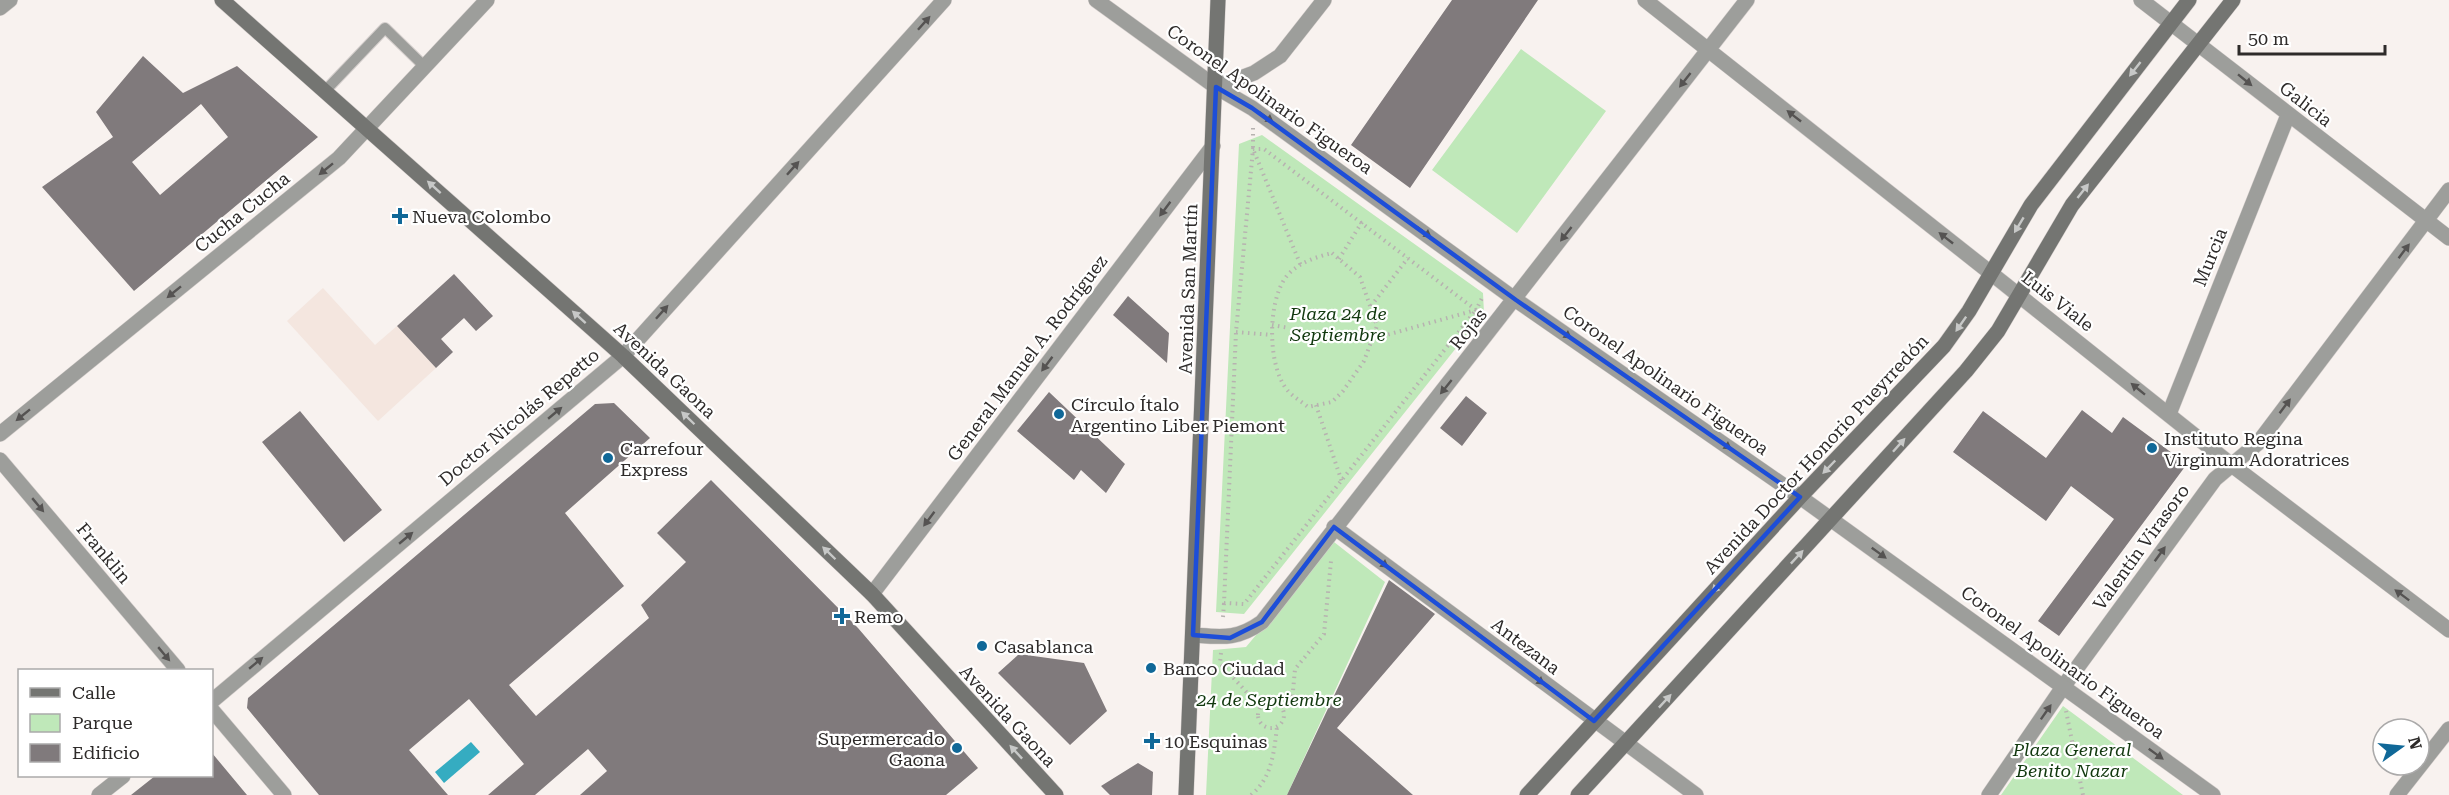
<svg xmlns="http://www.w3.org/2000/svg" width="2449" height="795" viewBox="0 0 2449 795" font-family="'Roboto Serif',serif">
<rect width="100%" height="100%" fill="#f8f2ef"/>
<!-- built -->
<path fill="#f4e6df" d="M323,288L375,345L397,326L436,368L378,421L287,321Z"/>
<!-- green -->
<path fill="#bfe8b9" d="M1521,49L1606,111L1517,233L1432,170Z
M1262,135L1483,293L1484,313L1244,614L1216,612L1239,144Z
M1334,542L1385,582L1287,795H1206L1213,650L1246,647Z
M2063,706L2183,795H2001Z"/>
<!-- water -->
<path fill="#35acc1" d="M471,742L480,752L444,783L435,772Z"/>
<!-- building -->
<path fill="#807a7c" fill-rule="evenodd" d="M1452,0H1538L1410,188L1351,145Z
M143,56L183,93L237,66L318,137L134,291L42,187L113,137L96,112ZM201,104L228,137L160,195L132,162Z
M454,274L493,316L476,331L464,318L441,339L453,352L436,368L397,326Z
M1128,296L1169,333L1167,363L1113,315Z
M1049,392L1125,464L1106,493L1081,470L1074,480L1017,431Z
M1466,396L1487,413L1462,446L1440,428Z
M614,403L650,438L565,513L624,586L509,685L536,716L649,618L641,605L686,562L657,533L711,480L858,628L978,768L946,795H580L607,771L588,749L535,795H488L524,764L469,699L409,750L448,795H319L247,708L248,698L595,404Z
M2082,410L2112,433L2123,417L2187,464L2059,636L2038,621L2114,519L2071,486L2046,521L1953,452L1983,411L2046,458Z
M300,411L382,510L344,542L262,442Z
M1389,580L1435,614L1337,728L1413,795H1287Z
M1019,654L1084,663L1107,711L1070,745L998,673Z
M212,753L247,795H131L155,776H212Z
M1138,763L1153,772L1152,795H1110L1101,786Z"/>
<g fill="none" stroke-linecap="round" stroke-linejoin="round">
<!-- service casing -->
<g stroke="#d4cecc" stroke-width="12">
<path id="service" d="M325,91L385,28L425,67"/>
</g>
<!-- minor casing -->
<g stroke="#d4cecc" stroke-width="16">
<path id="minor" d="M1096,0L1216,87L1252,108L1516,300L1800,497
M1645,0L1992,274
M2141,0L2449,238
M0,8L10,0
M1216,87L1254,73L1280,56L1324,0
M2169,414L2288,115
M0,434L339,158L487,0
M0,460L178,670
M1334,527L1696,795
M872,594L1213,146
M1193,635C1222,637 1237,640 1262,622L1747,0
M212,701L623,356L944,0
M212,710L284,795
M99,795L123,776
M1989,795L2063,687L2215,479L2258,443L2449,190
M2397,795L2449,729"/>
</g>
<!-- tertiary casing -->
<g stroke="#d4cecc" stroke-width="16">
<path id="tertiary" d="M1992,274L2233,466L2449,630
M1800,497L2213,795"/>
</g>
<!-- secondary casing -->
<g stroke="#d4cecc" stroke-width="16">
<path id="secondary" d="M222,0L623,356L872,594L1056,795
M1186,795L1218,0
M1527,795L1800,497L1944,346L1969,311L2031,205L2189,0
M1578,795L1966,371L1998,331L2072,205L2233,0"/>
</g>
<!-- path -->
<path stroke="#b7b2b0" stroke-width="4" stroke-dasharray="1.5 4.5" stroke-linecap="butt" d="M1253,128V149L1301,266
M1332,253L1360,277L1377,326L1364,361L1343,391L1332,402L1308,407C1302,402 1295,398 1289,392C1267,369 1267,302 1286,277C1297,263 1316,257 1332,253Z
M1339,259L1362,222
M1371,306L1408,258
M1476,310L1264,149H1253L1236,332L1224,603L1244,604L1476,310L1482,313
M1272,325L1289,328
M1236,332L1272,335
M1317,335L1372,339L1476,310L1483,296
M1316,405L1342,482
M1223,617L1224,603
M1221,653L1220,663L1260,707
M1258 715a13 13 0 1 1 26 0a13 13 0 1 1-26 0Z
M1281,707L1292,702L1295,669L1324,634L1331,561
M2066,711L2083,795
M1251,795C1272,778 1274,752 1277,727"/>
<!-- service -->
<use href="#service" stroke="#9d9e9b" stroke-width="10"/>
<!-- minor -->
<use href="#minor" stroke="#9d9e9b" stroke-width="15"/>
<!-- tertiary -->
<use href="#tertiary" stroke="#9d9e9b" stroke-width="15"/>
<!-- secondary -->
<use href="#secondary" stroke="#747572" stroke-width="15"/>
</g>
<!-- one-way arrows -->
<defs><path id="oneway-solid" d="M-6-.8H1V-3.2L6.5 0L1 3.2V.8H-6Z" transform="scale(1.5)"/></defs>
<g fill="#555352">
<use href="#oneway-solid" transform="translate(924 23) rotate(-48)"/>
<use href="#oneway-solid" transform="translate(1685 80) rotate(128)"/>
<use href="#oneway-solid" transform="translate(2245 80) rotate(39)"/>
<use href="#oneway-solid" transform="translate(1794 116) rotate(-142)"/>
<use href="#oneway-solid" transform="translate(1266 117) rotate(36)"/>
<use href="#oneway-solid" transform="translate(793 168) rotate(-48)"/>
<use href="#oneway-solid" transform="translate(326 169) rotate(141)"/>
<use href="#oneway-solid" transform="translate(1165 209) rotate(127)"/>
<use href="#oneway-solid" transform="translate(1424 232) rotate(36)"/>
<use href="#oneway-solid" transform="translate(1566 234) rotate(128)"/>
<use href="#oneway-solid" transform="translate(1946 238) rotate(-142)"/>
<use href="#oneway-solid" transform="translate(2404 251) rotate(-53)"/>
<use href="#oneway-solid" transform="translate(174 292) rotate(141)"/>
<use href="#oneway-solid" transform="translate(662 312) rotate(-48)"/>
<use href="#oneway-solid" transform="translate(1564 333) rotate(35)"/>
<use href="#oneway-solid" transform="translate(1047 364) rotate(127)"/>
<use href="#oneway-solid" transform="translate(1446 387) rotate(129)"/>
<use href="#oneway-solid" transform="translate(2138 389) rotate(-141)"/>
<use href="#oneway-solid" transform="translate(2285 406) rotate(-53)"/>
<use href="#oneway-solid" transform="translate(555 413) rotate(-40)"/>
<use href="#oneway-solid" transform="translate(23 415) rotate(141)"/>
<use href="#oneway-solid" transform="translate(1724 444) rotate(35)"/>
<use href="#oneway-solid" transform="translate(38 505) rotate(50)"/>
<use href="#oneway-solid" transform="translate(929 519) rotate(127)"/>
<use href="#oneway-solid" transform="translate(406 538) rotate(-40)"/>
<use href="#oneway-solid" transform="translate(1879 553) rotate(36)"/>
<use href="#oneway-solid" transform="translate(2160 554) rotate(-54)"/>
<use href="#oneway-solid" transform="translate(1381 562) rotate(37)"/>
<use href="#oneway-solid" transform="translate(2402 595) rotate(-143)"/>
<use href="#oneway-solid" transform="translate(164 654) rotate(50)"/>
<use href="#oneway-solid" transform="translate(256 663) rotate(-40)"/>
<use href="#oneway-solid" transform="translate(1537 679) rotate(37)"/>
<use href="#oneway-solid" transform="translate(2046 712) rotate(-55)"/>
<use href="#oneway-solid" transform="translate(2156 754) rotate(36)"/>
</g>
<g fill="#c7c8c7">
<use href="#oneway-solid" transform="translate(2135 69) rotate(128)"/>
<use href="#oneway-solid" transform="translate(434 187) rotate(-138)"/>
<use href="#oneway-solid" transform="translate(2083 191) rotate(-52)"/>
<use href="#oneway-solid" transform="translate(2019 225) rotate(121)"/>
<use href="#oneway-solid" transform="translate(579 317) rotate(-138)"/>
<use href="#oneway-solid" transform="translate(1961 324) rotate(125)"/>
<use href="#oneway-solid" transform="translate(688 418) rotate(-136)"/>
<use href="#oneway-solid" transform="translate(1899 445) rotate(-48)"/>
<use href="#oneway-solid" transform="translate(1829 467) rotate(134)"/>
<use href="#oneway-solid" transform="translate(829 553) rotate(-136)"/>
<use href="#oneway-solid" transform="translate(1797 557) rotate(-47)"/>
<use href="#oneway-solid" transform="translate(1718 586) rotate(133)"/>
<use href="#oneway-solid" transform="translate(1665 701) rotate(-47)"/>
<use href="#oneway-solid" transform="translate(1016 752) rotate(-133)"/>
</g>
<!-- marked area -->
<path fill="none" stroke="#1d4ed8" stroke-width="4.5" stroke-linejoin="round" d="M1216,87L1252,108L1516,300L1800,497L1594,721L1334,527L1262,622L1230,638L1193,635Z"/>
<!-- markers -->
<g fill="#106898" stroke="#fff" stroke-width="2">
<path d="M397 207h6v6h6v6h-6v6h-6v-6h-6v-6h6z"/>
<circle cx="1059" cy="414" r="6"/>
<circle cx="2152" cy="448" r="6"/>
<circle cx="608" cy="458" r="6"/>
<path d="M839 607h6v6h6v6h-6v6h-6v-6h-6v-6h6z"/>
<circle cx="982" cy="646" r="6"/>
<circle cx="1151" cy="668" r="6"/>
<path d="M1149 732h6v6h6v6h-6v6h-6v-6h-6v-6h6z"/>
<circle cx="957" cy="748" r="6"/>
</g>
<g text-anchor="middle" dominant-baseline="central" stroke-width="4.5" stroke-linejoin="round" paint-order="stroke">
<!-- street labels -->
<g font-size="18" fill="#2e2b2a" stroke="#fff">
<text transform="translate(1270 99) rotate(35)">Coronel Apolinario Figueroa</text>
<text transform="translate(2306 104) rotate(38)">Galicia</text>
<text transform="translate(242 212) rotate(-39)">Cucha Cucha</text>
<text transform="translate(2210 257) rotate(-68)">Murcia</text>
<text transform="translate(1188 289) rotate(-88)">Avenida San Martín</text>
<text transform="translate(2058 301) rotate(38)">Luis Viale</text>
<text transform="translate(1468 329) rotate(-51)">Rojas</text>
<text transform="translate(1027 358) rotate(-53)">General Manuel A. Rodríguez</text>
<text transform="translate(665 370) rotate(43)">Avenida Gaona</text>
<text transform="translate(1666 380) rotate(35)">Coronel Apolinario Figueroa</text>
<text transform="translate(519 417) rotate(-40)">Doctor Nicolás Repetto</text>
<text transform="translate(1816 454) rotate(-47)">Avenida Doctor Honorio Pueyrredón</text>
<text transform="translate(2141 547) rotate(-54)">Valentín Virasoro</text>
<text transform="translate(104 553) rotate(50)">Franklin</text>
<text transform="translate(1526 646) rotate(37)">Antezana</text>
<text transform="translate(2063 662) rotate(36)">Coronel Apolinario Figueroa</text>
<text transform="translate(1008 716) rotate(47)">Avenida Gaona</text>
</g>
<!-- poi labels -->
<g font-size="18" fill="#2e2b2a" stroke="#fff" text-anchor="start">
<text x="412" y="216">Nueva Colombo</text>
<text x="1071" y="404">Círculo Ítalo<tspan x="1071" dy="21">Argentino Liber Piemont</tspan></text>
<text x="2164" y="438">Instituto Regina<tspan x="2164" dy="21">Virginum Adoratrices</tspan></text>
<text x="620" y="448">Carrefour<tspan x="620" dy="21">Express</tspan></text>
<text x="854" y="616">Remo</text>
<text x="994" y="646">Casablanca</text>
<text x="1163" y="668">Banco Ciudad</text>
<text x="945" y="738" text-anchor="end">Supermercado<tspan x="945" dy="21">Gaona</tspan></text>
<text x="1164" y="741">10 Esquinas</text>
</g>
<!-- park labels -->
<g font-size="18" font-style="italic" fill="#11380e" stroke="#fff">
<text x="1338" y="313">Plaza 24 de<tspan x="1338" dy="21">Septiembre</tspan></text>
<text x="1269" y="699">24 de Septiembre</text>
<text x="2072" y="749">Plaza General<tspan x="2072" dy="21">Benito Nazar</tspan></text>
</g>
</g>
<!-- legend -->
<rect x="18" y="669" width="195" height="108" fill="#ffffff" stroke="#abaaaa" stroke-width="1.5"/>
<rect x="30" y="688" width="30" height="9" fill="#747572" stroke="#abaaaa" stroke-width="1.5"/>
<text x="72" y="699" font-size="18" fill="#2e2b2a">Calle</text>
<rect x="30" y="714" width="30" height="18" fill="#bfe8b9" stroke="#abaaaa" stroke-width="1.5"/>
<text x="72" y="729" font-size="18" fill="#2e2b2a">Parque</text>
<rect x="30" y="744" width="30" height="18" fill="#807a7c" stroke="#abaaaa" stroke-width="1.5"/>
<text x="72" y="759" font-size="18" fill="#2e2b2a">Edificio</text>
<!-- north arrow -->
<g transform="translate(2401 747) rotate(75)"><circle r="28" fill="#ffffff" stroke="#abaaaa" stroke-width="1.5"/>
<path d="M0-4.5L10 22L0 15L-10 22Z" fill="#106898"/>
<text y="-9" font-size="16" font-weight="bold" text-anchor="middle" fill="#2e2b2a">N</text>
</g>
<!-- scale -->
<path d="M2239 45v9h146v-9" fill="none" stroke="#2e2b2a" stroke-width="3"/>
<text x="2248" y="45" font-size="18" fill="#2e2b2a" stroke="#ffffff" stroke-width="4.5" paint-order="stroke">50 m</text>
</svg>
